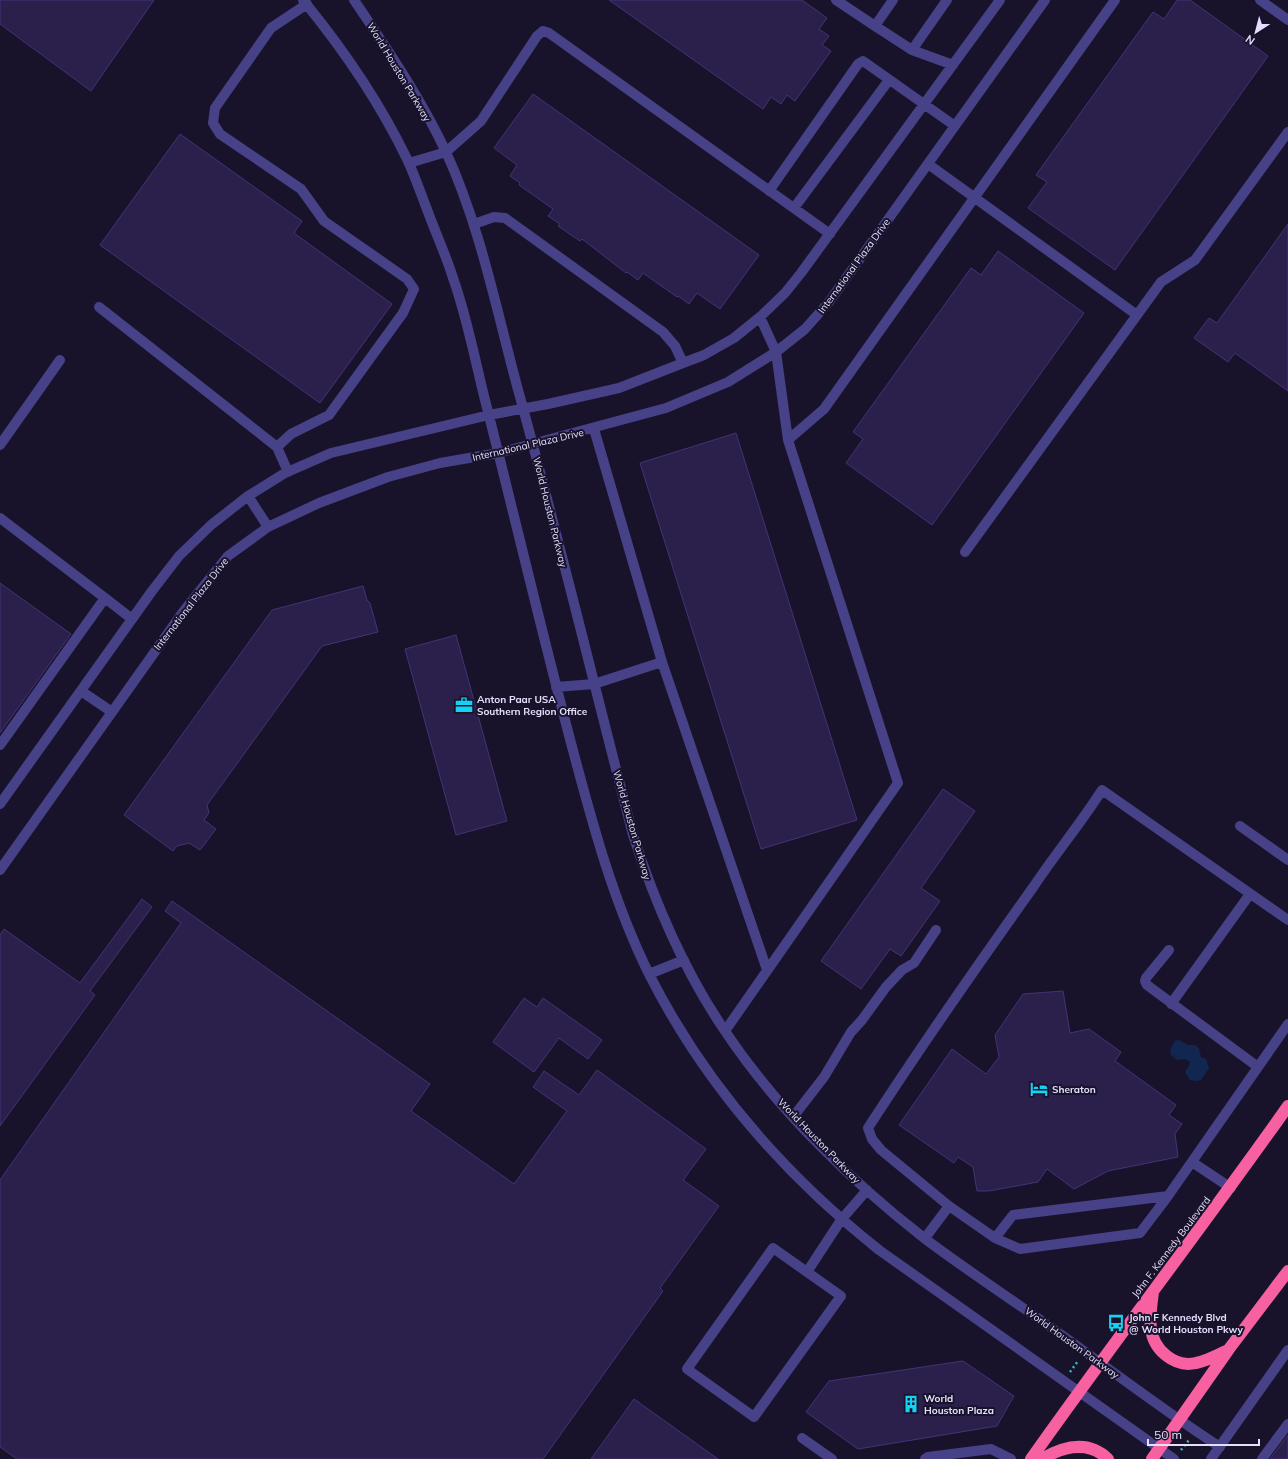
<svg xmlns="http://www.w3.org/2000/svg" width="1288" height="1459" viewBox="0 0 1288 1459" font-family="Mulish,sans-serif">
<rect width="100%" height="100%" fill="#18132b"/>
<!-- water -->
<path fill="#122750" d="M1179,1040L1188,1045H1195L1199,1049L1201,1057L1206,1059L1209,1068L1201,1080L1197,1081L1190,1080L1185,1072L1189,1066L1190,1062L1186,1059L1177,1060L1171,1055L1170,1050L1175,1041Z"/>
<!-- building -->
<path fill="#2b204b" stroke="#443376" d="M0,0H154L91,91L0,24Z
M609,0H802L827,18L819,29L829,36L822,45L831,51L795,101L787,95L781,104L771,97L763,109Z
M1177,0H1190L1268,56L1115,270L1028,208L1047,182L1036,175L1153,12L1164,19Z
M533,94L759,255L720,309L697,293L689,304L678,296L677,297L643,273L638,280L627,272L626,273L582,239L580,241L558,226L560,224L548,216L553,209L519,185L520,183L510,176L517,165L494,148Z
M180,134L302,221L294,233L392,304L320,403L100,245Z
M1288,224V391L1235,353L1228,362L1194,338L1209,318L1217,323Z
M998,251L1084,313L932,525L846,463L863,439L853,432L971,268L981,275Z
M736,433L857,820L761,849L640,463Z
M0,583L71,634L0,733Z
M363,586L367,600L370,603L378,632L322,646L207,805L209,813L204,820L216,829L200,850L189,843L177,846L173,851L124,815L272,610Z
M456,635L507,821L456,835L405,649Z
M943,789L975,811L921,888L940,901L901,956L890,949L861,989L821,961Z
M142,899L152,907L90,991L95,995L0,1126V935L4,929L80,983Z
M172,901L430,1084L411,1111L514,1184L567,1111L533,1087L544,1071L579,1095L597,1070L706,1149L683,1180L719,1206L660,1288L663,1291L543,1459H17L0,1447V1180L181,923L165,911Z
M1063,991L1070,1033L1089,1029L1121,1052L1115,1061L1176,1105L1169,1115L1182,1124L1175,1134L1178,1157L1108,1171L1074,1189L1047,1169L1038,1182L989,1191H977L973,1167L958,1157L954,1163L899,1125L952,1049L986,1074L999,1057L995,1035L1023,994Z
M524,998L537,1007L543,998L602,1040L588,1059L559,1038L534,1072L493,1042Z
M963,1361L1014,1396L997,1426L858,1449L806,1412L829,1381Z
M634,1399L718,1459H591Z
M1288,1435V1459H1270Z"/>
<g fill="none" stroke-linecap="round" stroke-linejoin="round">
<!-- path -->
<path stroke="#38b8b7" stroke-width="2.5" stroke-dasharray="2 3" stroke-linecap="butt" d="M1070,1372L1078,1361
M1181,1450L1189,1440"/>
<!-- minor -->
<path stroke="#474187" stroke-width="10" d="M303,0C344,50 379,101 407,159C415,176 421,194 428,212C436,234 446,255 453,278C467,317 475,360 485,400C514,514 541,629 571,743C592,822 613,902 650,976C705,1084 785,1175 879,1250L1174,1459
M354,0C387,49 421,98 446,152C480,226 496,308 517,386C558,535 594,685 633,835C655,903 684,971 725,1031C776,1108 852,1182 924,1238C965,1269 1008,1297 1049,1326C1106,1366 1161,1409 1220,1447
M836,0L875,26
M893,0L875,26L912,50L953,65
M1260,0L1288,20
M912,50L947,0
M409,163L446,152L481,121L537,36L543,31L549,33L830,234
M928,164L1137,315
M769,191L858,64L863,61L955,126
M794,208L889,80
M474,224L494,217L505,218L663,332L675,346L683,363
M99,307L277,447
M760,317L776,352L788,440L824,409L1115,0
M594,429L662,662L767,970
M0,445L60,360
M288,472L277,447L291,434L329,415L403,313L414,289L407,279L324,221L301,189L220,134L213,123L215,108L271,28L307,4
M248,496L268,527
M0,518L105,598L0,745
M965,552L1161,282L1195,260L1288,132
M105,598L132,619
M556,687L594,684L662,662
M81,691L112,712
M0,804L152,591L179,556L211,525L248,496L285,473L331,453L489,415L548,404L619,388L683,363L704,355L734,338L760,317L785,293L801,273L1000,0
M1240,826L1288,860
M0,870L183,612L228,556L268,527L319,503L388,477L440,463L498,453L666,408L728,382L776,352L805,329L829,302L1045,0
M1288,920L1102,790C1081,823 1056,853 1034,886C977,966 921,1046 868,1128L872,1139L881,1150L949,1206L995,1238L1020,1249L1140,1233L1168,1196L1288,1024
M1169,950L1146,978L1145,981L1147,985L1258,1067
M649,974L684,960
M1171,1004L1250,894
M725,1031L898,783L788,440
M793,1117L824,1077L851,1032L862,1020L886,987L902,970L914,963L936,930
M1192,1162L1231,1188
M925,1238L949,1206
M995,1238L1013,1215L1168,1196
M773,1248L841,1296L754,1417L687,1369Z
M807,1272L841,1220L867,1190
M802,1438L832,1459
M925,1459L928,1457L991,1449L1011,1459
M1211,1459L1288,1350
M1262,1459L1288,1424"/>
<!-- highway -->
<path stroke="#f761a1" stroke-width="12" d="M1153,1291C1152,1303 1149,1316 1151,1328C1153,1350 1175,1368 1196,1363C1207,1361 1218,1355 1228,1350
M1031,1459C1115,1340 1204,1225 1288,1106
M1042,1459C1064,1446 1088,1440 1108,1459
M1152,1459L1229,1349L1288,1271"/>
</g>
<!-- icons -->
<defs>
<g id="office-bare" transform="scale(1.38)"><path d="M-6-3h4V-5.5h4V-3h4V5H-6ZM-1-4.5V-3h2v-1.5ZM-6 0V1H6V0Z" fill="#15d1f3" stroke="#18132b" stroke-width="2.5" paint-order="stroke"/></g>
<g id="hotel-bare" transform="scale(1.38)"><path d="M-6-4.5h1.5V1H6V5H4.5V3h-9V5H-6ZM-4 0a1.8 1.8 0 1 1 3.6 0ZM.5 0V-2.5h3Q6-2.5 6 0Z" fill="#15d1f3" stroke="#18132b" stroke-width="2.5" paint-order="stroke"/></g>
<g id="bus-bare" transform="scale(1.38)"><path d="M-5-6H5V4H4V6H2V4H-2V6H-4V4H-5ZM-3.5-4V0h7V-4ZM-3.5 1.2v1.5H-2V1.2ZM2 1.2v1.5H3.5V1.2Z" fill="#15d1f3" stroke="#18132b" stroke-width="2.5" paint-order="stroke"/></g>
<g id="building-bare" transform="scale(1.38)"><path d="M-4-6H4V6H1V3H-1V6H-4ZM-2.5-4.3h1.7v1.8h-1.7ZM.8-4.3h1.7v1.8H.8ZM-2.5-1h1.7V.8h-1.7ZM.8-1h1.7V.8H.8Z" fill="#15d1f3" stroke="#18132b" stroke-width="2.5" paint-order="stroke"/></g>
</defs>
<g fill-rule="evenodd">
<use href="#office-bare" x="464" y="705"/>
<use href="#hotel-bare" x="1039" y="1089"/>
<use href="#bus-bare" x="1116" y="1323"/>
<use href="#building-bare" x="911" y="1404"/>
</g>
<g text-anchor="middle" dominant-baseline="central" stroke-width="4" stroke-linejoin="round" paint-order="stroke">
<!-- street labels -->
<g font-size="10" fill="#e4dffd" stroke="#18132b">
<text transform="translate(399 72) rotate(59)">World Houston Parkway</text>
<text transform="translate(854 266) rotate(-54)">International Plaza Drive</text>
<text transform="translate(528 445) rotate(-13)">International Plaza Drive</text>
<text transform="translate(550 512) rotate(76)">World Houston Parkway</text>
<text transform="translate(191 604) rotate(-52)">International Plaza Drive</text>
<text transform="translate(632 825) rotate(74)">World Houston Parkway</text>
<text transform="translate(819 1141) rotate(46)">World Houston Parkway</text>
<text transform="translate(1171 1247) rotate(-53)">John F. Kennedy Boulevard</text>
<text transform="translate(1072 1343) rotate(36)">World Houston Parkway</text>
</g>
<!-- poi labels -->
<g font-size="10" font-weight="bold" fill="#e4dffd" stroke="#18132b" text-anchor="start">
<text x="477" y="699">Anton Paar USA<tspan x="477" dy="12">Southern Region Office</tspan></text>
<text x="1052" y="1089">Sheraton</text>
<text x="1129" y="1317">John F Kennedy Blvd<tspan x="1129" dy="12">@ World Houston Pkwy</tspan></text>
<text x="924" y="1398">World<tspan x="924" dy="12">Houston Plaza</tspan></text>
</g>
</g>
<!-- north arrow -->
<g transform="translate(1256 32) rotate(216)" stroke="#18132b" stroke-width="3" paint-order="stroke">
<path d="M0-3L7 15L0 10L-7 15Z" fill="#e4dffd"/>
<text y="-6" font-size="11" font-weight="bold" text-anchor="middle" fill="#e4dffd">N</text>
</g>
<!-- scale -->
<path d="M1148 1439v6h111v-6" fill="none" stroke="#e4dffd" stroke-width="2"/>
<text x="1154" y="1439" font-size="12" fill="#e4dffd" stroke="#18132b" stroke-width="3" paint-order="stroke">50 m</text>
</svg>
